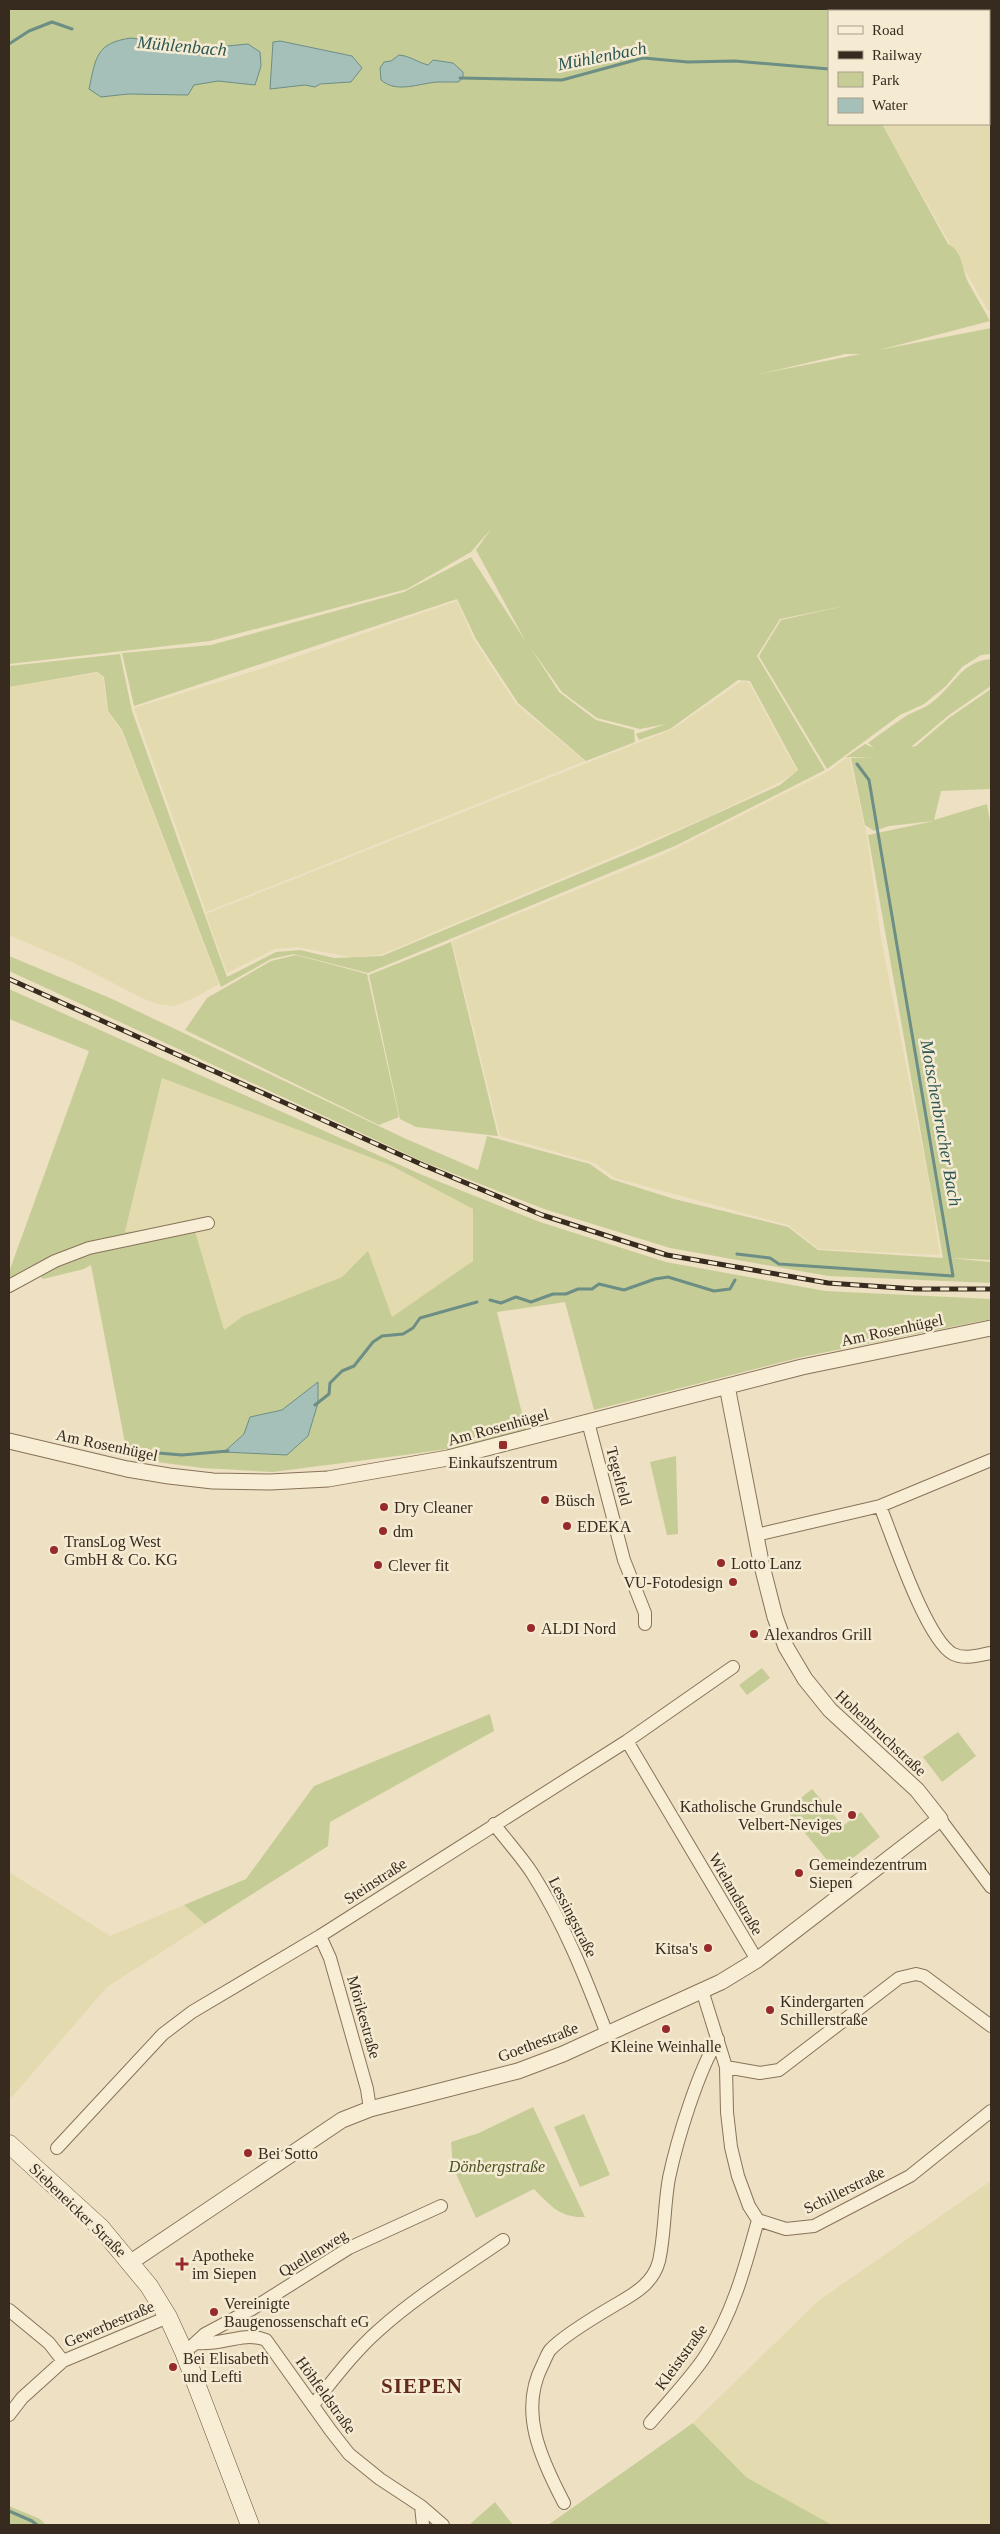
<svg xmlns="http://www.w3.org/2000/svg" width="1000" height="2534" viewBox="0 0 1000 2534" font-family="Georgia,serif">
<rect width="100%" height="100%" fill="#eee0c2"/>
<!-- farmland -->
<path fill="#e3dab0" d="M989,67H991V309L988,311L882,124H989Z
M457,601L474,640L516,704L585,761L206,912L134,708L264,668Z
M97,673L103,677L107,711L121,730L219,984L194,998L174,1006L157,1004L142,998L74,963L9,935V687Z
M742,681L749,683L797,771L780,782L705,818L380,955L351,957L297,947L275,949L227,973L206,914L673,729Z
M849,756L867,836L880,933L928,1176L940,1255L819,1249L788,1225L615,1178L595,1163L500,1136L452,941L662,855L829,771Z
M162,1078L390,1165L473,1209V1261L392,1318L368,1252L342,1277L243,1316L223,1331L194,1229L125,1233Z
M9,1872L110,1936L184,1905L205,1924L107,1987L11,2098L9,2096Z
M991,2181V2525H832L746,2477L693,2423L818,2301Z"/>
<!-- green -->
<path fill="#c6cc96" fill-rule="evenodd" d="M9,9H991V67H989V11H829V124H882L948,244C962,250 962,269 968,282C975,295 983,308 990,321L879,350L991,328V654L981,655L962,667L946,686L924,704L900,715L827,769L759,656L781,620L849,605L780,619L757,656L825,770L675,846L368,973L294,954L271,959L221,987L122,730L108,711L104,677L97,672L9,687V666L120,654L132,711L227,977L276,952L300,950L334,958L382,956L636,850L780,785L798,770L750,681L738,680L670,729L639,740L636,734L666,724L640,729L597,718L562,692L530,647L559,692L596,720L634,730L635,742L586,761L518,703L476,639L457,599L134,706L122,653L211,645L310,618L404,592L471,557L526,642L476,550L491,529L471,552L407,589L210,641L9,664ZM845,354H861L759,374H760Z
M991,659V686L949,715L911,747L916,746L949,718L991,689V789L941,791L934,820L987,804L991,827V1260L949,1258L991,1262V1283L828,1276L670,1248L544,1209L424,1162L9,971V956L110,998L404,1138L478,1170L487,1136L590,1164L611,1179L674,1199L788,1227L818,1250L943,1258L868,835L934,821L889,826L874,831L865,825L851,758L874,757H846L865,744L874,748L868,743C879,735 891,726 903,718C910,713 919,710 927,706C952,690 960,661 991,659Z
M451,942L498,1136L416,1127L400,1119L369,975Z
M296,955L367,974L399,1117L379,1125L185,1030L207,998L271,961Z
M9,989L420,1174L540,1222L666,1262L825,1291L991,1299V1319L802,1357L594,1410L565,1302L497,1312L527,1434L508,1440L412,1454L273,1472L203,1468L133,1459L125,1443L91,1265L84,1269L43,1279L39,1275L9,1278V1272L89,1051L9,1019ZM162,1078L390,1165L473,1209V1261L392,1317L368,1251L342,1277L243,1316L224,1330L194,1228L125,1232Z
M676,1456L678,1534L667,1535L650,1462Z
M762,1668L770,1678L747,1695L739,1685Z
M490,1714L494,1731L330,1822L328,1846L205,1924L184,1905L246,1879L314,1786Z
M958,1732L976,1756L942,1782L923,1757Z
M812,1789L843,1826L861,1812L880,1837L836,1871L786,1810Z
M533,2107L585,2217C560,2218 551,2206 534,2189L476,2218L453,2167L451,2142L479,2133Z
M584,2114L610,2175L580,2187L554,2127Z
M693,2423L746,2477L832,2525H548Z
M495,2502L513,2525H469Z
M9,2506L40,2519L46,2525H9Z"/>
<!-- water -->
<path fill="#a5c0b8" stroke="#6c8e85" d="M131,38L154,41L173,46L206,48L248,44L260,52L261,66L255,85L218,81L194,85L188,95L128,94L101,97L89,89C96,57 96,43 131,38Z
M280,41L352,56L362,68L351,82L320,84L315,87L305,85L270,89L273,42Z
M399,55C410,56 417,62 428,65L433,60L453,63L463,72V78L458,82C452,82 445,82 438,82C419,83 397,94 381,80L380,68L384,62L391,61Z
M318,1382V1403L308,1436L287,1455L224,1452L244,1434L250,1417L282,1410Z"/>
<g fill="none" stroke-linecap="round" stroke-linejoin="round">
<!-- stream -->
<path stroke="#6c8e85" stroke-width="3" d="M9,44L29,31L52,22L72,29
M989,57H991
M460,78L562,80L643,58L688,62L735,61L829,69
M737,1254L770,1258L779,1264L953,1276L869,780L857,764
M490,1300L501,1303L516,1297L531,1302L553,1294H566L578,1289H592L599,1284L624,1290L655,1279L668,1277L714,1291L730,1289L735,1280
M315,1405L329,1394L330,1383L342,1371L354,1366L373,1342L382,1336L403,1334L413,1328L420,1318L477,1302
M122,1450L182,1455L228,1451
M9,2511L32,2521L37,2525"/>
<!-- minor casing -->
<g stroke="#88725a" stroke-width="14">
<path id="minor" d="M9,1286L55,1261L89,1248L208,1223
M588,1422L624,1560L645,1613V1624
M880,1506C893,1538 926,1639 953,1654C966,1660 979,1655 991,1653
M756,1535L880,1506L991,1460
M627,1741L757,1960
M940,1819L991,1887
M494,1824C506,1840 521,1856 532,1873C564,1923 586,1979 607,2034
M320,1936L330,1958L367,2089L370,2109
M702,1990L726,2067L727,2112L731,2147L738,2176L749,2206L758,2220L786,2229L814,2226L910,2176L991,2111
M726,2067L760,2073L779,2070L899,1978L916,1974L924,1976L991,2026
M57,2148L163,2034L192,2012L320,1936L627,1741L733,1667
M9,2310L49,2343L63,2361
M197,2343C222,2346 242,2331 266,2340L331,2431L349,2454L380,2479L421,2506L423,2525
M192,2346L205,2334L252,2309L349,2248L441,2206
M313,2405C334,2379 354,2352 379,2330C417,2296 461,2269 503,2240
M9,2415L22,2398L63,2361L168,2317
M650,2423C668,2402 688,2381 704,2358C732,2316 745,2268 758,2220
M564,2503C541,2459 518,2411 543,2364C545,2360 547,2354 550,2350C562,2337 598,2315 615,2305C634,2294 653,2284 659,2261C665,2234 664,2205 669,2178C677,2140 698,2071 718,2039
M421,2506L443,2525"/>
</g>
<!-- tertiary casing -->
<g stroke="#88725a" stroke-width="17">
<path id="tertiary" d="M9,1441L127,1469L169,1476L213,1481L270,1482L328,1479L448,1458L802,1367L991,1328
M131,2262L342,2120L370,2109L518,2071L563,2054L721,1982L757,1960L940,1819L917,1790L830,1710L805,1679L786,1647L775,1617L761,1562L727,1386"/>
</g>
<!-- secondary casing -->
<g stroke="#69533d" stroke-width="19">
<path id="secondary" d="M9,2144L101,2228L149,2286L168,2317L184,2352L250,2525"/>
</g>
<!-- minor -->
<use href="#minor" stroke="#f8eed6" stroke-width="12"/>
<!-- tertiary -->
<use href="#tertiary" stroke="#f8eed6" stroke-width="15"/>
<!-- secondary -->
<use href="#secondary" stroke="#f8eed6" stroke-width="18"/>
<!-- rail casing -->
<g stroke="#372a1e" stroke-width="5">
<path id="rail" d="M9,979L423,1165L542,1215L667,1255L828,1283L915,1289H991"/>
</g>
<!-- rail -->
<use href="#rail" stroke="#f5ebd2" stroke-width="3" stroke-dasharray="9" stroke-linecap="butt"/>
</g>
<!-- markers -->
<g fill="#962a2c" stroke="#f5ebd2" stroke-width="2">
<rect x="498" y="1440" width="10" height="10" rx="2.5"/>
<circle cx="545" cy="1500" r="5"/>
<circle cx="384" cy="1507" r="5"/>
<circle cx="567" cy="1526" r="5"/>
<circle cx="383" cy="1531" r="5"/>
<circle cx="54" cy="1550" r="5"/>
<circle cx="721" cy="1563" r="5"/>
<circle cx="378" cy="1565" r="5"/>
<circle cx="733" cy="1582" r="5"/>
<circle cx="531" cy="1628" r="5"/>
<circle cx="754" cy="1634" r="5"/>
<circle cx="852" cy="1815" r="5"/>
<circle cx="799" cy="1873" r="5"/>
<circle cx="708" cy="1948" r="5"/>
<circle cx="770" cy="2010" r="5"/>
<circle cx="666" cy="2029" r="5"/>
<circle cx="248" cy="2153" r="5"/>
<path d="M179.5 2256.5h5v5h5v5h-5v5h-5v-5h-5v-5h5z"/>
<circle cx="214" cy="2312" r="5"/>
<circle cx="173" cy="2367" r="5"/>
</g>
<g text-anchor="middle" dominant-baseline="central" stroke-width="5" stroke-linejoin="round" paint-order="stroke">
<!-- street labels -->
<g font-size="16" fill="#372a1e" stroke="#f5ebd2">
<text transform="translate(892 1330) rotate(-12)">Am Rosenhügel</text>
<text transform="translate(498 1427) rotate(-15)">Am Rosenhügel</text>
<text transform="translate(107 1445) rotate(12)">Am Rosenhügel</text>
<text transform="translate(619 1476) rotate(75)">Tegelfeld</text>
<text transform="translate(881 1733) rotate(43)">Hohenbruchstraße</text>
<text transform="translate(375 1881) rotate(-33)">Steinstraße</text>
<text transform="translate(736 1894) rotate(60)">Wielandstraße</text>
<text transform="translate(573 1917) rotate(63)">Lessingstraße</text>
<text transform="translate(364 2017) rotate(74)">Mörikestraße</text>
<text transform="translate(538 2042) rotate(-21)">Goethestraße</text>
<text transform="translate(844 2190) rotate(-26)">Schillerstraße</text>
<text transform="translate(78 2210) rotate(44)">Siebeneicker Straße</text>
<text transform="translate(313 2253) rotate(-31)">Quellenweg</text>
<text transform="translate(109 2324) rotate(-23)">Gewerbestraße</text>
<text transform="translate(681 2357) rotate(-54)">Kleiststraße</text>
<text transform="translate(326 2395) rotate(54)">Höhfeldstraße</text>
</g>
<!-- poi labels -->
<g font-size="16" fill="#372a1e" stroke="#f5ebd2" text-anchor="start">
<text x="503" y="1462" text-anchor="middle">Einkaufszentrum</text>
<text x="555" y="1500">Büsch</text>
<text x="394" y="1507">Dry Cleaner</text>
<text x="577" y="1526">EDEKA</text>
<text x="393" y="1531">dm</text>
<text x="64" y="1541">TransLog West<tspan x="64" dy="18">GmbH &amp; Co. KG</tspan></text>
<text x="731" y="1563">Lotto Lanz</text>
<text x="388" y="1565">Clever fit</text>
<text x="723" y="1582" text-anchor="end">VU-Fotodesign</text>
<text x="541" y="1628">ALDI Nord</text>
<text x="764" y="1634">Alexandros Grill</text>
<text x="842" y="1806" text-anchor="end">Katholische Grundschule<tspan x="842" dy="18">Velbert-Neviges</tspan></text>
<text x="809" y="1864">Gemeindezentrum<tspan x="809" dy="18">Siepen</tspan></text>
<text x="698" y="1948" text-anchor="end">Kitsa's</text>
<text x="780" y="2001">Kindergarten<tspan x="780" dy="18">Schillerstraße</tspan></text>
<text x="666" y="2046" text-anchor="middle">Kleine Weinhalle</text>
<text x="258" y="2153">Bei Sotto</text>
<text x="192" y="2255">Apotheke<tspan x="192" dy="18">im Siepen</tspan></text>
<text x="224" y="2303">Vereinigte<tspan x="224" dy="18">Baugenossenschaft eG</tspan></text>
<text x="183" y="2358">Bei Elisabeth<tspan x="183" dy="18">und Lefti</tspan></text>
</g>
<!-- park labels -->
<g font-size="16" font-style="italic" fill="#485424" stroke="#f5ebd2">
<text x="497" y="2166">Dönbergstraße</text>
</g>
<!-- water labels -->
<g font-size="18" font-style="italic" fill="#2d5754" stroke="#f5ebd2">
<text transform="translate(182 46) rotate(5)">Mühlenbach</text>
<text transform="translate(602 56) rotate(-11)">Mühlenbach</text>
<text transform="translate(941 1123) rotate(80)">Motschenbrucher Bach</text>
</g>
<!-- district labels -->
<g font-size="21" font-weight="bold" letter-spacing="1" fill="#642b1d" stroke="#f5ebd2">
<text x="422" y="2386">SIEPEN</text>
</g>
</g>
<!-- border -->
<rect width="1000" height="2534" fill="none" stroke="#372a1e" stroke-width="20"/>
<!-- legend -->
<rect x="828" y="10" width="162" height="115" fill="#f5ebd2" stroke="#a99e8a"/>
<rect x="838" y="26" width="25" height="8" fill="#f8eed6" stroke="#a99e8a"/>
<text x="872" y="35" font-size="15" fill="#372a1e">Road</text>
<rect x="838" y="51" width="25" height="8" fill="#372a1e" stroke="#a99e8a"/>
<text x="872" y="60" font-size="15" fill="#372a1e">Railway</text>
<rect x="838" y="72" width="25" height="15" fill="#c6cc96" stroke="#a99e8a"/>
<text x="872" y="85" font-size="15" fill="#372a1e">Park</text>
<rect x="838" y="98" width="25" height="15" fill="#a5c0b8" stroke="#a99e8a"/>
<text x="872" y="110" font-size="15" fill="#372a1e">Water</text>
</svg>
